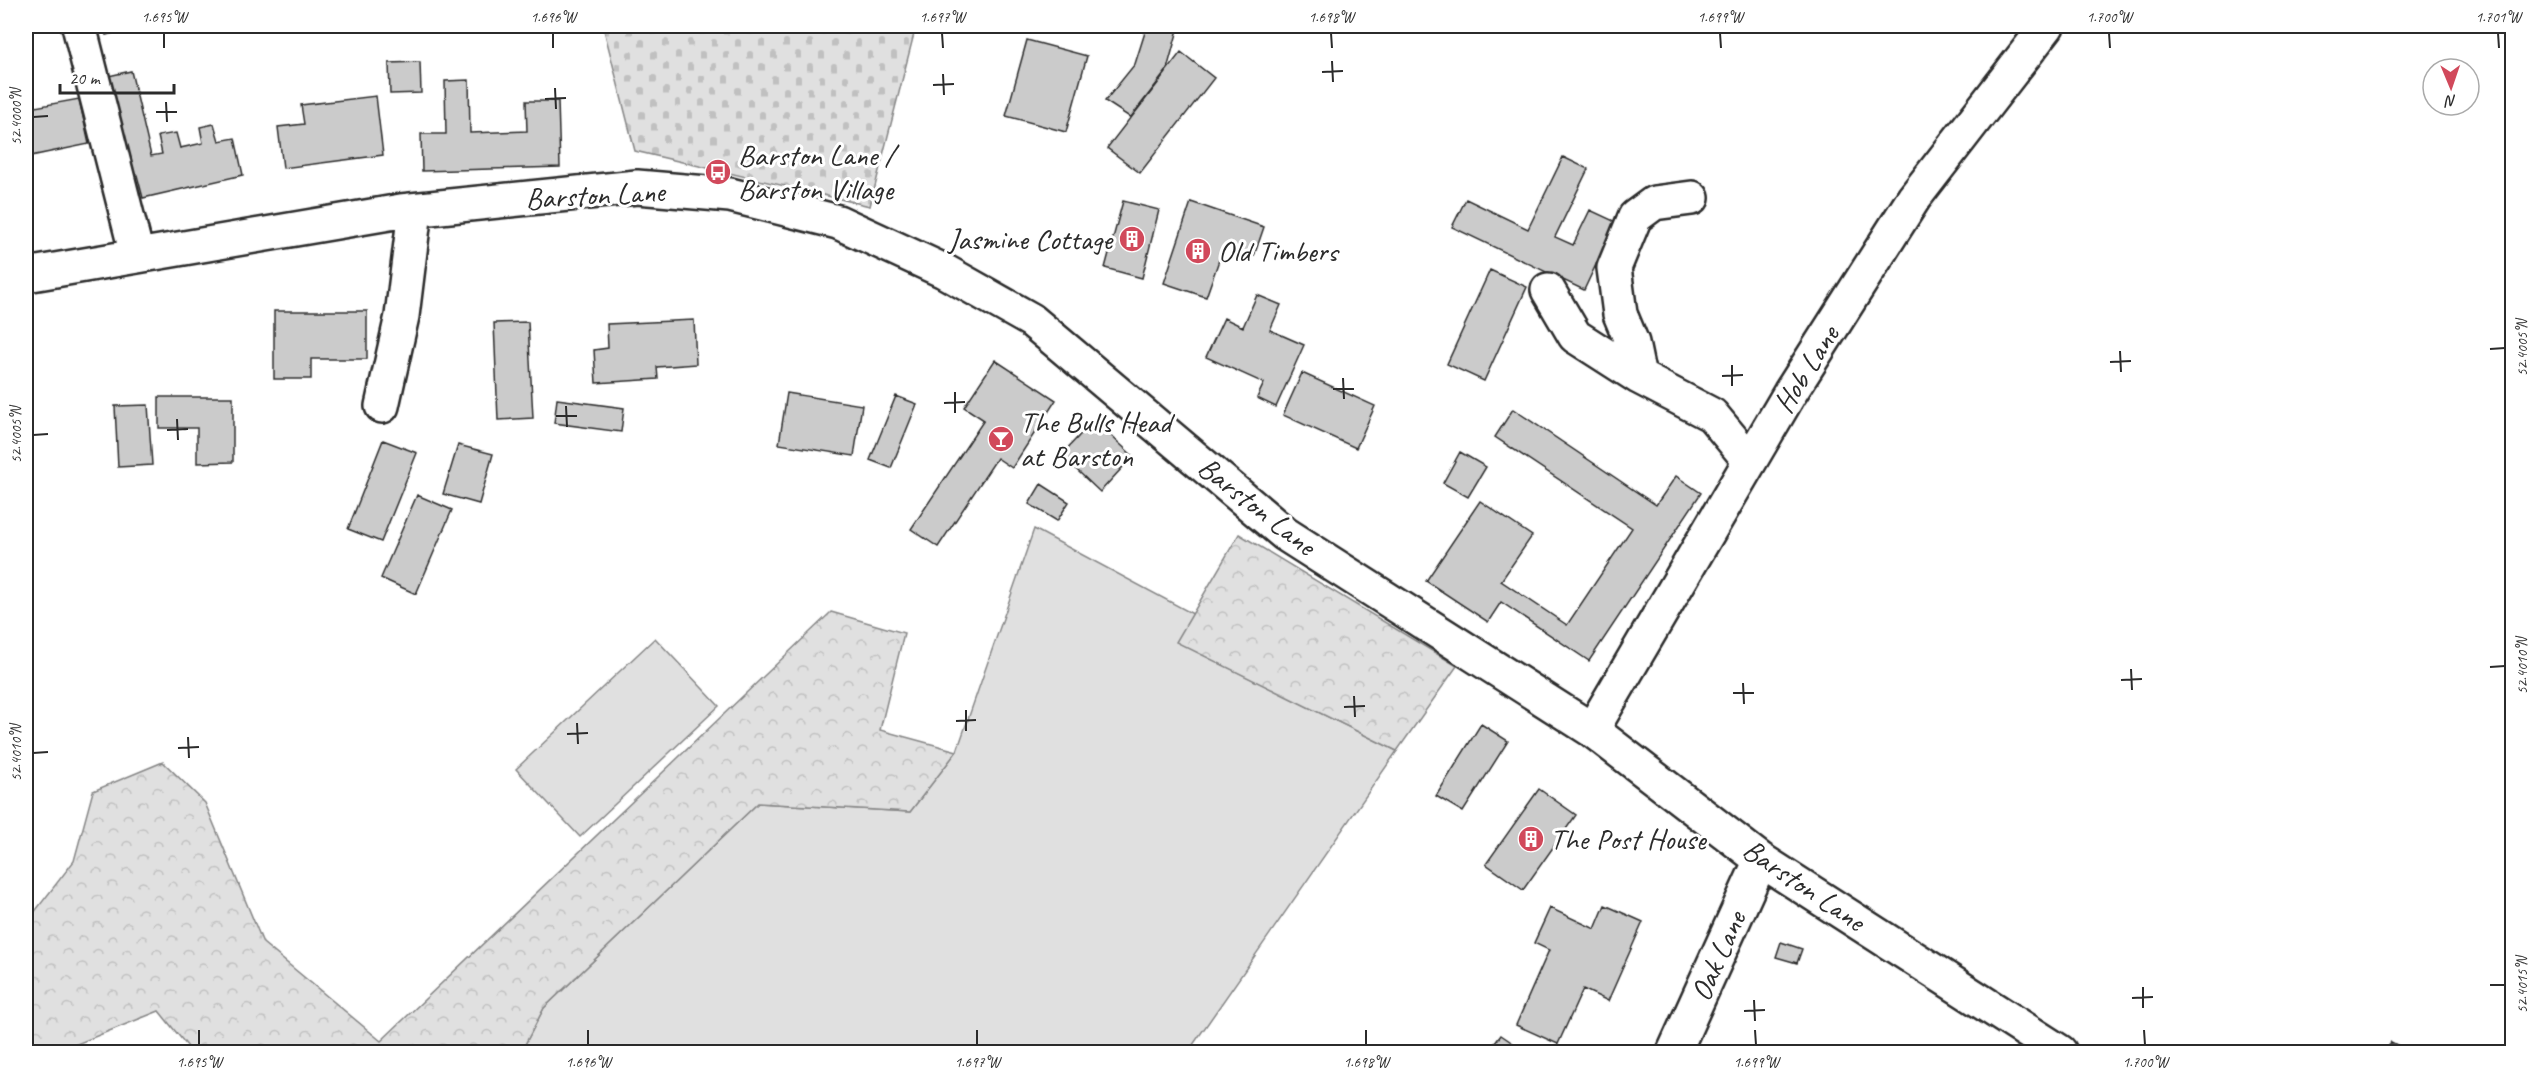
<svg xmlns="http://www.w3.org/2000/svg" width="2538" height="1078" viewBox="0 0 2538 1078" font-family="Caveat,sans-serif">
<defs>
<pattern id="forest-crowns" width="20" height="18" patternUnits="userSpaceOnUse" patternTransform="scale(1.5)"><rect width="20" height="18" fill="#e0e0e0"/><path d="M2 6a3 3 0 1 1 6 0M12 15a3 3 0 1 1 6 0" fill="none" stroke="#c0c0c0"/></pattern>
<pattern id="cemetery-stones" width="16" height="16" patternUnits="userSpaceOnUse" patternTransform="scale(1.5)"><rect width="16" height="16" fill="#e0e0e0"/><path d="M2 7V4a2 2 0 0 1 4 0v3zM10 15v-3a2 2 0 0 1 4 0v3z" fill="#c0c0c0"/></pattern>
</defs>
<rect width="100%" height="100%" fill="#fff"/>
<filter id="ink" filterUnits="userSpaceOnUse"><feTurbulence type="fractalNoise" baseFrequency=".0167" numOctaves="2"/><feDisplacementMap in="SourceGraphic" scale="12" xChannelSelector="R" yChannelSelector="G"/><feConvolveMatrix kernelMatrix="1 2 1 2 8 2 1 2 1" color-interpolation-filters="sRGB"/></filter>
<g filter="url(#ink)">
<!-- grass -->
<path fill="#e0e0e0" stroke="#868686" stroke-width="1.5" d="M1034,529L1193,614L1177,642L1397,751L1188,1052H521L544,1008L758,803L910,812L957,751Z
M655,638L719,706L580,837L516,769Z"/>
<!-- forest -->
<path fill="url(#forest-crowns)" stroke="#868686" stroke-width="1.5" d="M1239,534L1457,666L1397,751L1176,642Z
M831,612L904,633L880,730L957,751L910,812L758,803L544,1008L521,1052H192L159,1011L57,1052H26V923L74,861L93,791L163,762L205,803L263,943L381,1041Z"/>
<!-- cemetery -->
<path fill="url(#cemetery-stones)" stroke="#868686" stroke-width="1.5" d="M603,26H916L870,206L635,151Z"/>
<!-- building -->
<path fill="#cbcbcb" stroke="#2b2b2b" stroke-width="1.5" d="M103,26H141L106,35Z
M1147,26H1179L1166,73L1131,118L1105,101L1135,64Z
M1027,40L1087,56L1066,132L1006,116Z
M1181,52L1214,78L1140,173L1107,148Z
M420,62L421,93L390,94L389,63Z
M131,71L151,156L162,154L158,136L176,133L180,148L203,143L200,127L214,124L219,141L235,138L243,175L143,198L137,175L127,177L104,77Z
M469,80L470,133L527,131L526,101H558L560,167L422,171L421,134H446L445,81Z
M26,94L30,108L79,99L89,144L26,157Z
M376,96L383,155L283,168L278,127L304,124L301,105Z
M1563,157L1588,169L1555,237L1573,245L1590,210L1616,222L1584,290L1452,227L1466,199L1528,229Z
M1123,201L1159,210L1142,278L1105,268Z
M1191,202L1264,227L1254,256L1224,246L1206,297L1164,283Z
M1490,270L1527,287L1484,381L1447,364Z
M1257,295L1281,305L1270,330L1304,345L1276,407L1257,398L1264,383L1206,357L1224,318L1243,327Z
M274,311H367V359H311V379H274Z
M694,320L696,364L657,367L658,379L596,383L594,350L608,348L607,324Z
M528,322L533,418L498,420L494,323Z
M995,360L1056,400L1012,468L997,458L938,547L911,529L984,420L964,407Z
M1302,373L1375,406L1356,448L1283,415Z
M787,393L862,405L854,456L779,444Z
M896,396L917,404L891,468L870,460Z
M159,397H233V462L197,463V428H159Z
M557,399L624,408L621,432L554,423Z
M148,405L152,465L118,467L115,406Z
M1513,409L1656,505L1676,476L1701,493L1589,661L1501,602L1488,622L1426,581L1480,501L1532,536L1501,581L1567,625L1632,528L1495,437Z
M1094,420L1133,456L1100,492L1061,455Z
M383,440L417,453L381,542L348,529Z
M458,445L493,454L479,504L443,494Z
M1460,452L1486,467L1468,497L1443,483Z
M1041,484L1069,502L1057,521L1029,504Z
M417,495L452,510L416,594L381,578Z
M1481,724L1508,741L1463,812L1436,796Z
M1539,789L1576,815L1523,890L1486,864Z
M1605,905L1643,922L1608,1001L1583,989L1558,1044L1516,1025L1549,950L1534,943L1550,908L1595,929Z
M1781,942L1802,949L1797,963L1776,957Z
M1501,1035L1526,1052H1488Z
M2391,1042L2407,1050L2406,1052H2385Z"/>
<g fill="none" stroke-linecap="round" stroke-linejoin="round">
<!-- minor casing -->
<g stroke="#2b2b2b" stroke-width="38">
<path id="minor" d="M79,26L137,255
M26,275L401,211L637,187L730,195L838,222L944,271L1031,320L1285,534L1592,730L1761,860L2060,1052
M1548,290L1575,336L1639,377L1712,415L1750,461
M1639,377L1632,343L1620,314L1614,268L1635,217L1654,203L1692,198
M382,406L402,316L415,210
M1592,730L1790,393L1914,198L2047,26
M1674,1052L1761,860"/>
</g>
<!-- minor -->
<use href="#minor" stroke="#fff" stroke-width="33"/>
</g>
</g>
<!-- ticks -->
<path fill="none" stroke="#2b2b2b" stroke-width="2" d="M164,33V48M553,33V48M942,33L943,48M1331,33L1332,48M1720,33L1721,48M2109,33L2110,48M2498,33L2499,48M1332,61L1333,82M1322,72L1343,71M943,74L944,95M933,85L954,84M555,88L556,109M545,99L566,98M166,102L167,122M156,112H177M33,117L48,116M2490,349L2505,348M2120,351L2121,372M2110,362L2131,361M1732,365V386M1722,376L1743,375M1343,378L1344,399M1333,389H1354M955,392V413M944,403L965,402M566,406L567,427M556,416H577M177,419L178,440M167,430L188,429M33,435L48,434M2490,667L2505,666M2131,669L2132,690M2121,680L2142,679M1743,683L1744,704M1733,693H1754M1354,696L1355,717M1344,707L1365,706M966,710V731M956,721L976,720M577,723L578,744M567,734L588,733M188,737L189,758M178,748L199,747M33,753L48,752M2490,985H2505M2143,987V1008M2132,998L2153,997M1754,1000L1755,1021M1744,1011L1765,1010M199,1030V1045M588,1030V1045M977,1030V1045M1366,1030V1045M1755,1030L1756,1045M2144,1030L2145,1045"/>
<!-- icons -->
<defs>
<g id="bus-disc" transform="scale(1.35)"><circle r="9.5" fill="#d1495b" stroke="#fff"/><path d="M-5-6H5V4H4V6H2V4H-2V6H-4V4H-5ZM-3.5-4V0h7V-4ZM-3.5 1.2v1.5H-2V1.2ZM2 1.2v1.5H3.5V1.2Z" fill="#fff"/></g>
<g id="building-disc" transform="scale(1.35)"><circle r="9.5" fill="#d1495b" stroke="#fff"/><path d="M-4-6H4V6H1V3H-1V6H-4ZM-2.5-4.3h1.7v1.8h-1.7ZM.8-4.3h1.7v1.8H.8ZM-2.5-1h1.7V.8h-1.7ZM.8-1h1.7V.8H.8Z" fill="#fff"/></g>
<g id="bar-disc" transform="scale(1.35)"><circle r="9.5" fill="#d1495b" stroke="#fff"/><path d="M-6-5H6L.8 .8V4.5H3.5V6h-7V4.5H-.8V.8Z" fill="#fff"/></g>
</defs>
<g fill-rule="evenodd">
<use href="#bus-disc" x="718" y="172"/>
<use href="#building-disc" x="1132" y="239"/>
<use href="#building-disc" x="1198" y="251"/>
<use href="#bar-disc" x="1001" y="439"/>
<use href="#building-disc" x="1531" y="839"/>
</g>
<g text-anchor="middle" dominant-baseline="central" stroke-width="6" stroke-linejoin="round" paint-order="stroke">
<!-- poi labels -->
<g font-size="30" fill="#2b2b2b" stroke="#fff" text-anchor="start">
<text x="738" y="155">Barston Lane /<tspan x="738" dy="34">Barston Village</tspan></text>
<text x="1112" y="239" text-anchor="end">Jasmine Cottage</text>
<text x="1218" y="251">Old Timbers</text>
<text x="1020" y="422">The Bulls Head<tspan x="1020" dy="34">at Barston</tspan></text>
<text x="1550" y="839">The Post House</text>
</g>
<!-- street labels -->
<g font-size="30" fill="#2b2b2b" stroke="#fff">
<text transform="translate(595 195) rotate(-3)">Barston Lane</text>
<text transform="translate(1806 369) rotate(-58)">Hob Lane</text>
<text transform="translate(1257 506) rotate(38)">Barston Lane</text>
<text transform="translate(1804 885) rotate(34)">Barston Lane</text>
<text transform="translate(1718 956) rotate(-66)">Oak Lane</text>
</g>
</g>
<!-- margin -->
<rect width="2538" height="1078" fill="none" stroke="#fff" stroke-width="66"/>
<!-- north arrow -->
<g transform="translate(2451 87) rotate(178)"><circle r="28" fill="#ffffff" stroke="#aaaaaa" stroke-width="1.5"/>
<path d="M0-4.5L10 22L0 15L-10 22Z" fill="#d1495b"/>
<text y="-9" font-size="16" font-weight="bold" text-anchor="middle" fill="#2b2b2b">N</text>
</g>
<!-- scale -->
<path d="M60 84v9h114v-9" fill="none" stroke="#2b2b2b" stroke-width="3"/>
<text x="69" y="84" font-size="18" fill="#2b2b2b" stroke="#ffffff" stroke-width="4.5" paint-order="stroke">20 m</text>
<rect x="33" y="33" width="2472" height="1012" fill="none" stroke="#2b2b2b" stroke-width="2"/>
<g font-size="15" text-anchor="middle" fill="#2b2b2b">
<text x="164" y="22">1.695°W</text>
<text x="553" y="22">1.696°W</text>
<text x="942" y="22">1.697°W</text>
<text x="1331" y="22">1.698°W</text>
<text x="1720" y="22">1.699°W</text>
<text x="2109" y="22">1.700°W</text>
<text x="2498" y="22">1.701°W</text>
<text transform="translate(16 117) rotate(-90)" y="5">52.4000°N</text>
<text transform="translate(2522 348) rotate(-90)" y="5">52.4005°N</text>
<text transform="translate(16 435) rotate(-90)" y="5">52.4005°N</text>
<text transform="translate(2522 666) rotate(-90)" y="5">52.4010°N</text>
<text transform="translate(16 753) rotate(-90)" y="5">52.4010°N</text>
<text transform="translate(2522 985) rotate(-90)" y="5">52.4015°N</text>
<text x="199" y="1067">1.695°W</text>
<text x="588" y="1067">1.696°W</text>
<text x="977" y="1067">1.697°W</text>
<text x="1366" y="1067">1.698°W</text>
<text x="1756" y="1067">1.699°W</text>
<text x="2145" y="1067">1.700°W</text>
</g>
</svg>
